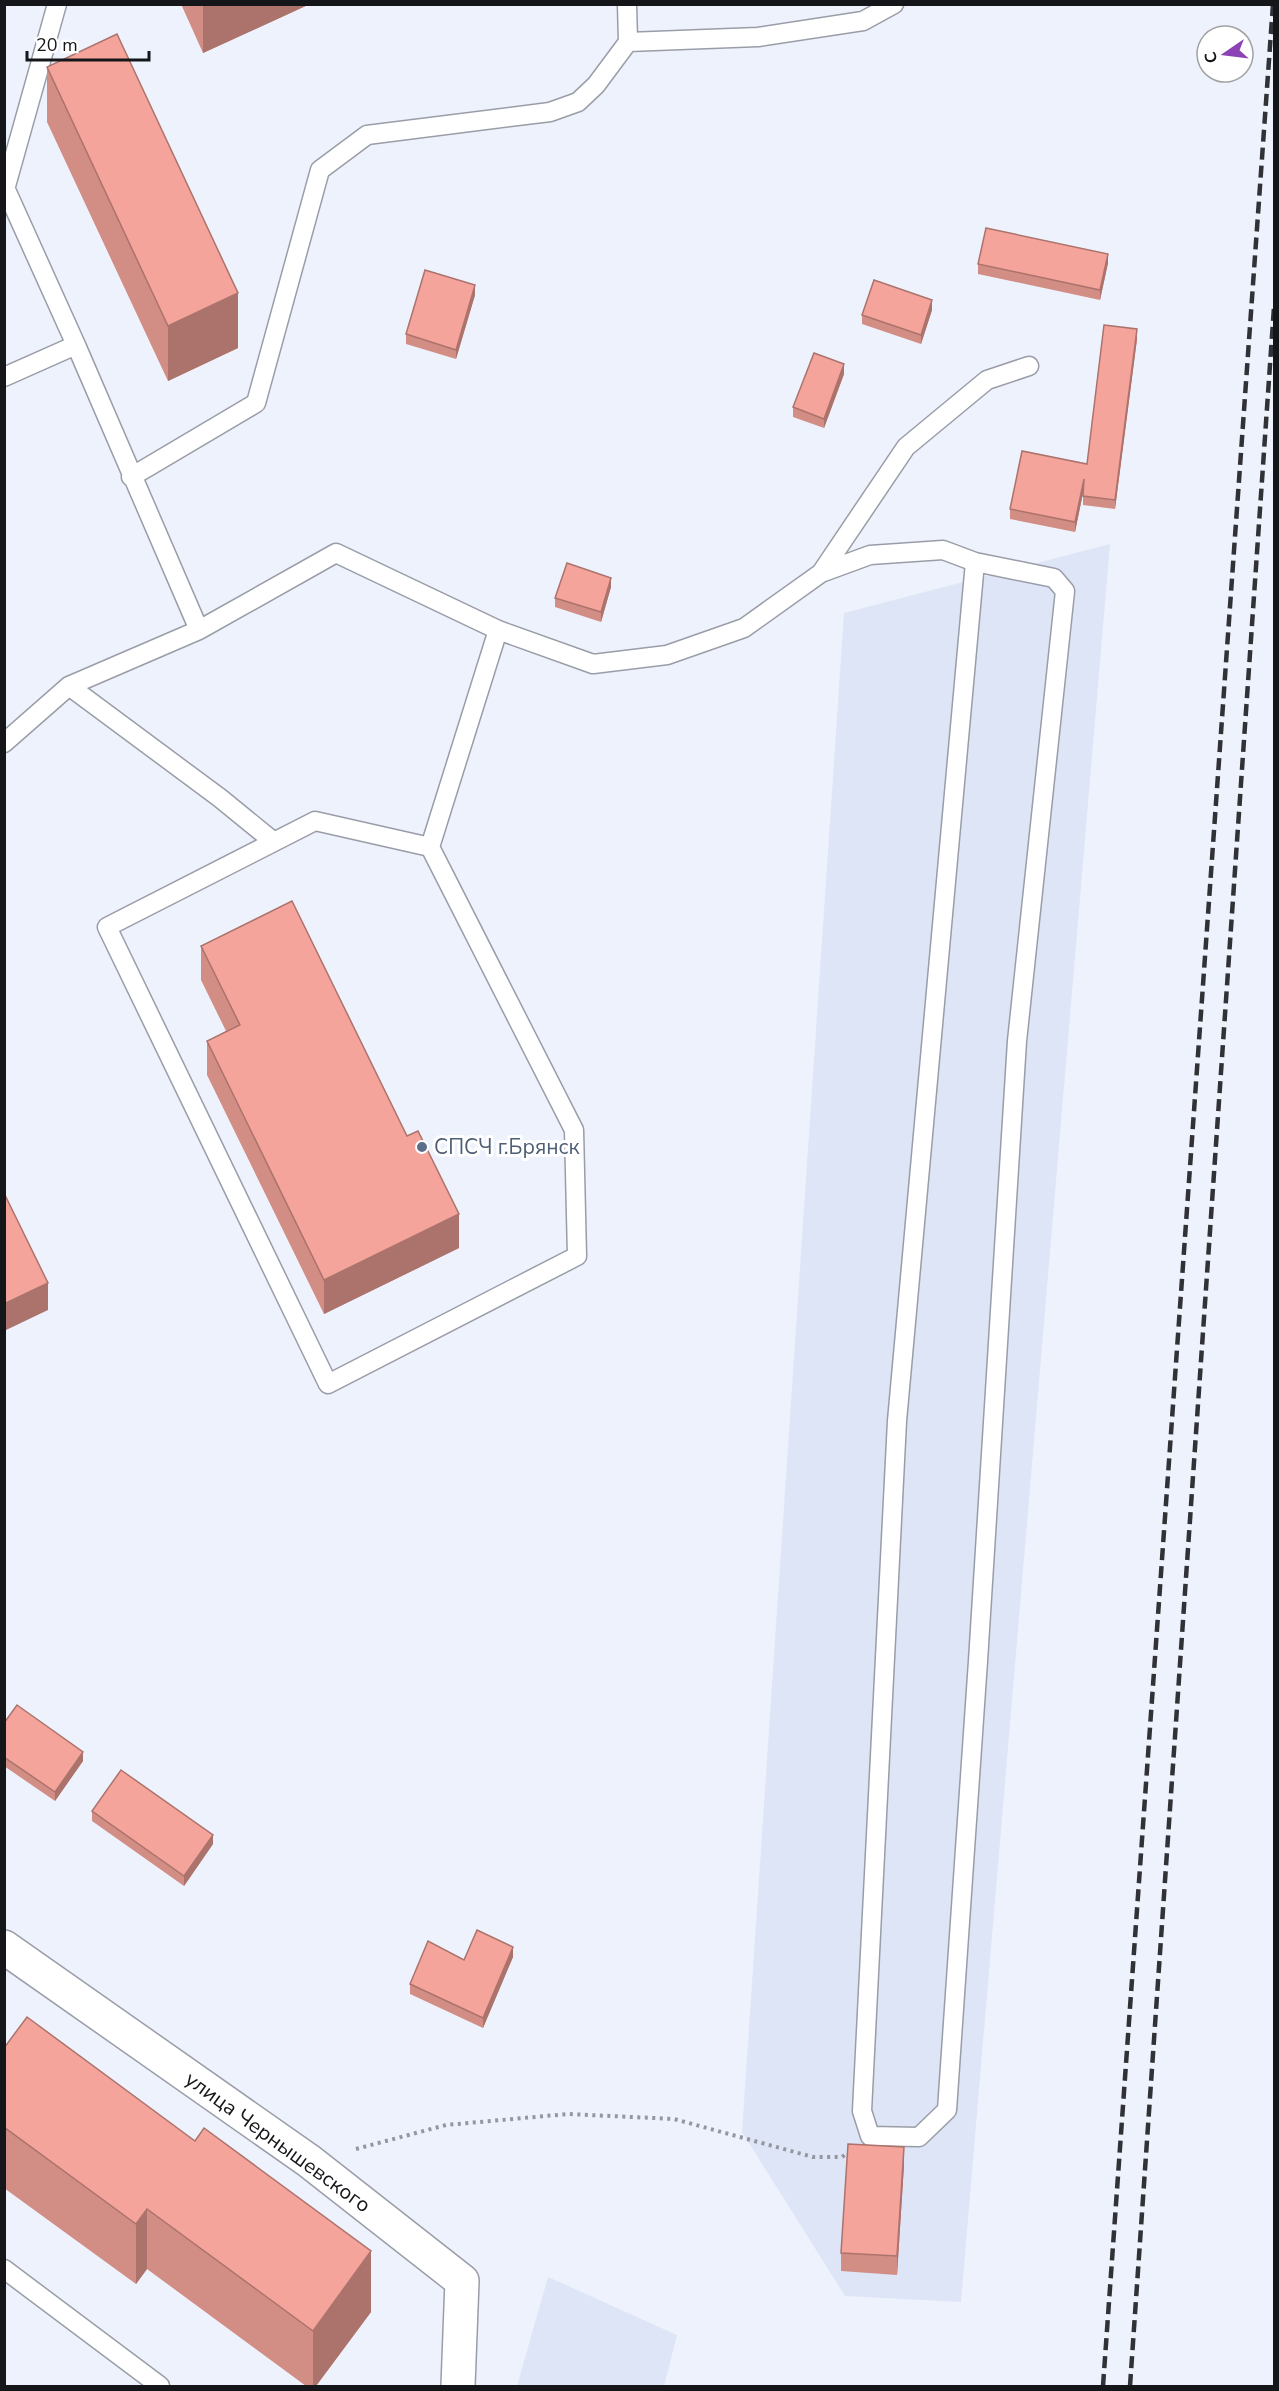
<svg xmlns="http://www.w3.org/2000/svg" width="1279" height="2391" viewBox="0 0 1279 2391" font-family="'Nunito Sans',sans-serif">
<rect width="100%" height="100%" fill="#eef2fd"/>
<!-- built -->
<path fill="#dee5f6" d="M1110,544L961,2302L845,2296L742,2132L844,613Z
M548,2277L677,2335L664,2386H517Z"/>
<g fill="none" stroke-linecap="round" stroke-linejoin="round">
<!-- service casing -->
<g stroke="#999da7" stroke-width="21">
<path id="service" d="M628,42L758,37L863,21L894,4
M4,193L57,4
M4,377L76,345L7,192
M131,477L256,403L320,170L367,135L550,112L578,102L596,85L628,42L627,4
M821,573L906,447L987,380L1029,366
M199,630L336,553L498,630L430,847
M498,630L593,664L667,655L744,628L821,573L870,555L943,550L975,562L897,1421L862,2111L870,2136L919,2137L947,2110L978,1661L1017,1041L1065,591L1054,578L975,562
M69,686L220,798L274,842
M4,743L69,686L199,630L76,345
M315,821L430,847L574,1130L577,1256L328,1384L107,927Z
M4,2269L160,2386"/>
</g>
<!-- minor casing -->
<g stroke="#999da7" stroke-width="36">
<path id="minor" d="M4,1947L309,2161L462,2281L458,2386"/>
</g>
<!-- path -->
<path stroke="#94979f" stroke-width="4" stroke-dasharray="3 4.5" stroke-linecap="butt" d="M356,2149L446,2125L568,2114L674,2119L813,2157H842L846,2154"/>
<!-- service -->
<use href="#service" stroke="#fff" stroke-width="18"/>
<!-- minor -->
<use href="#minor" stroke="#fff" stroke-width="33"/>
<!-- rail -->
<path stroke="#303236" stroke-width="4.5" stroke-dasharray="12 6" stroke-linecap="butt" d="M1103,2386L1273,4
M1130,2386L1274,307"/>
</g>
<!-- wall -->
<path fill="#d28d85" d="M181,4H310L203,53Z
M47,67L238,348L168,381L47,122Z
M1108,263L1100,300L978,274V264Z
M475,295L456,359L406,344V334Z
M932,310L921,344L862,324V315Z
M1137,339L1115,509L1083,505V493L1075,532L1010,519V509L1087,464Z
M844,374L824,428L793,417V407Z
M611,587L601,622L555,607V598Z
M201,946L459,1248L324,1314L207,1075V1041L226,1031L201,980Z
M4,1723L83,1761L55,1801L4,1766Z
M92,1811L213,1844L184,1886L92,1821Z
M513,1957L483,2028L410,1994V1984L464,1960Z
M4,2048L371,2312L316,2386H306L147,2269L136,2284L4,2188Z
M904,2165L897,2275L841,2271V2253Z"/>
<!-- shaded-wall -->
<path fill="#ab736c" d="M203,4H310L203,53Z
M1108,254V263L1100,300V290Z
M475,285V295L456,359V350Z
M238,293V348L168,381V326Z
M932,300V310L921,344V335Z
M1137,329V339L1115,509V500Z
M844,364V374L824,428V419Z
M1084,479V488L1075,532V522Z
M611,578V587L601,622V612Z
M459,1214V1248L324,1314V1280Z
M48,1283V1310L4,1331V1304Z
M83,1752V1761L55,1801V1792Z
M213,1835V1844L184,1886V1876Z
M513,1947V1957L483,2028V2018Z
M904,2147V2165L897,2275V2256Z
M147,2209V2269L136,2284V2224Z
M371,2251V2312L316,2386H313V2331Z"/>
<!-- building -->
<path fill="#f4a49b" stroke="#ab736c" stroke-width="1.5" d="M117,34L238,293L168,326L47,67Z
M986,228L1108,254L1100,290L978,264Z
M425,270L475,285L456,350L406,334Z
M874,280L932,300L921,335L862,315Z
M1104,325L1137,329L1115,500L1083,496L1084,479L1075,522L1010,509L1022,451L1087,464Z
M814,353L844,364L824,419L793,407Z
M567,563L611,578L601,612L555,598Z
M292,901L407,1136L418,1131L459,1214L324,1280L207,1041L240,1025L201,946Z
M4,1193L48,1283L4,1304Z
M17,1705L83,1752L55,1792L4,1757V1723Z
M121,1770L213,1835L184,1876L92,1811Z
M477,1930L513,1947L483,2018L410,1984L428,1941L464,1960Z
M27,2017L195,2141L204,2128L371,2251L313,2331L147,2209L136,2224L4,2127V2048Z
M848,2144L904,2147L897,2256L841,2253Z"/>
<!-- markers -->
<circle fill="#5c6f8a" stroke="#fff" stroke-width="2" cx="422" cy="1147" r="6"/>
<g text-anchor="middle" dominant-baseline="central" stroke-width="6" stroke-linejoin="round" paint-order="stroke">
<!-- service labels -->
<g font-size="21" fill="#4e5e75" stroke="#fff" text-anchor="start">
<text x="434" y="1147">СПСЧ г.Брянск</text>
</g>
<!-- street labels -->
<g font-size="21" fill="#141619" stroke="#fff">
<text transform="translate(278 2142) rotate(36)">улица Чернышевского</text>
</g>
</g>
<!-- border -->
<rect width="1279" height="2391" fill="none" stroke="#141619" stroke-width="12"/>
<!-- north arrow -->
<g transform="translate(1225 54) rotate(256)"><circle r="28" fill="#ffffff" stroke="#a1a2a3" stroke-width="1.5"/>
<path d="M0-4.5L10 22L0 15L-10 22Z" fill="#8c43b6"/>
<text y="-9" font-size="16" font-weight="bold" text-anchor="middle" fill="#141619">С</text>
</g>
<!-- scale -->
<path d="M27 51v9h122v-9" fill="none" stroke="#141619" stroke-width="3"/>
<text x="36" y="51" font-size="18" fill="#141619" stroke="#ffffff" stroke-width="4.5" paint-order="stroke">20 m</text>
</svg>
